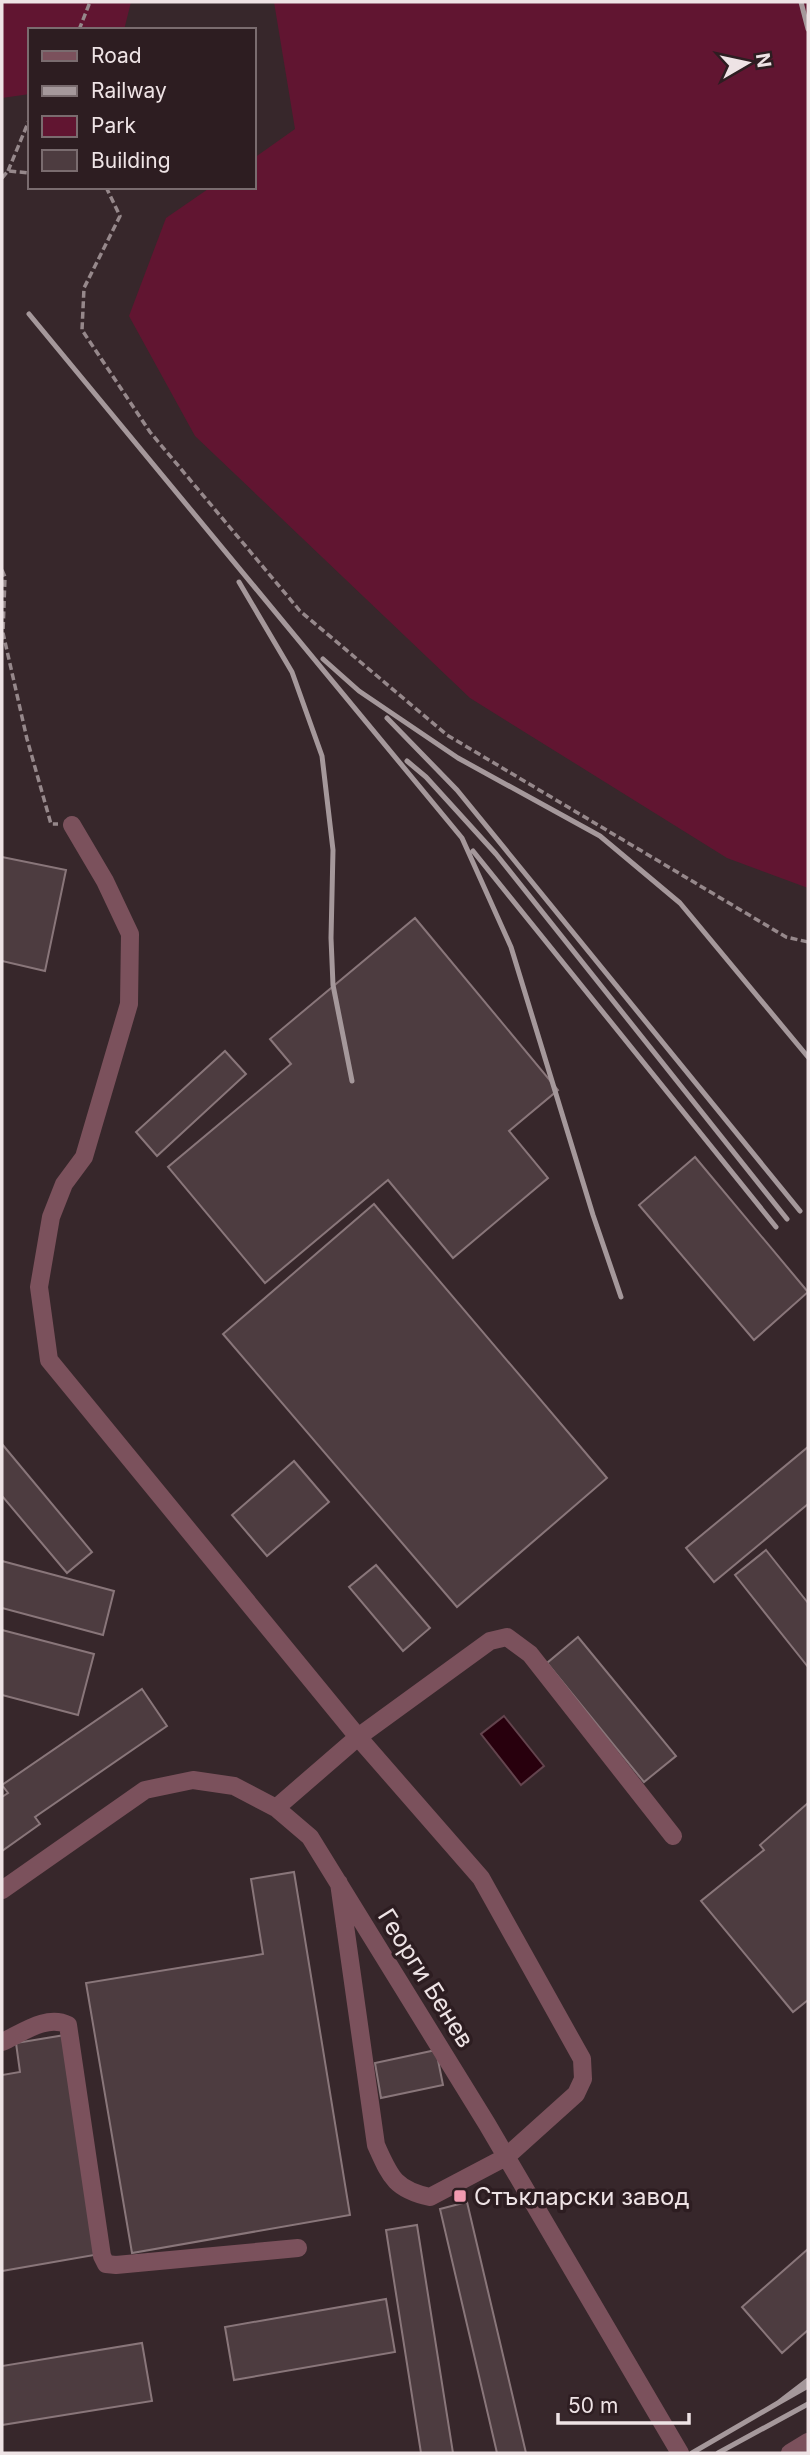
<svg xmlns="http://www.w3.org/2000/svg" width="810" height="2455" viewBox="0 0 810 2455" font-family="Inter,sans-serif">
<rect width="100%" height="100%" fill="#37272b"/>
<!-- green -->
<path fill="#611531" d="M2,2H131L124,30H30V94L2,98Z
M274,2H808V888L727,858L470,698L195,436L129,316L166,218L211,187H254V158L295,129Z"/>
<!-- water -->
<path fill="#28000d" stroke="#63444e" stroke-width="2" d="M504,1716L544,1766L521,1785L481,1734Z"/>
<!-- building -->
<path fill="#4d3c40" stroke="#89767a" stroke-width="2" d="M2,857L66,870L45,971L2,961Z
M415,918L558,1090L509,1131L548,1178L453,1258L388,1180L265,1283L168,1167L291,1064L270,1039Z
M225,1051L246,1074L157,1156L136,1132Z
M695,1157L808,1292L754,1340L639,1205Z
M374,1204L607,1478L457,1607L223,1334Z
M2,1444L92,1552L67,1573L2,1496Z
M808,1447V1504L714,1582L686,1548Z
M294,1461L329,1502L267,1556L232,1515Z
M766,1550L808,1603V1667L735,1575Z
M2,1561L114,1591L103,1635L2,1608Z
M376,1565L430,1628L403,1651L349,1587Z
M2,1630L94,1654L78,1715L2,1695Z
M578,1637L676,1756L644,1782L547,1663Z
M142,1689L167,1726L35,1817L40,1824L2,1851V1797L8,1793L2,1785Z
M808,1803V2000L793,2012L701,1901L764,1850L760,1845Z
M294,1872L350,2215L132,2253L86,1983L263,1954L251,1879Z
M65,2035L100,2254L2,2271V2075L20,2072L16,2043Z
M436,2050L443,2085L381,2098L375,2063Z
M467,2202L526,2453H497L440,2209Z
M417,2225L453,2453H421L386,2230Z
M808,2249V2330L782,2353L742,2307Z
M386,2299L395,2352L234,2380L225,2327Z
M142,2343L152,2401L2,2425V2366Z"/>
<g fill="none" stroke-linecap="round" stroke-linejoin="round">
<!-- path -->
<path stroke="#96888b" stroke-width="3.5" stroke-dasharray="7 3.5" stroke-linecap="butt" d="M79,30L90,2
M8,171L30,118
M2,178L8,171L30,173
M106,187L120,216L84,288L82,330L150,432L300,611L447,735L786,937L808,942
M2,570L5,577L3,633L27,739L51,824H58"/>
<!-- minor -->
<path stroke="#7b515c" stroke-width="18" d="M72,825L105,881L130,934L129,1004L84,1157L64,1184L51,1217L39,1287L49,1360L358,1737L481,1878L582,2059L583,2079L576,2094L506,2157L430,2197C394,2189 390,2176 376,2145L339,1883
M276,1808L358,1737L490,1641L507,1637L530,1654L673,1836
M2,1890L145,1790L193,1780L234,1786L276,1808L310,1837L487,2124L680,2453
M2,2042C22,2033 47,2014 68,2025L102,2256L106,2264L116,2265L298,2248
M790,2453L808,2442"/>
<!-- rail -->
<path stroke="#a5989b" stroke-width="5" d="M801,2L808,29
M29,314L462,838L511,947L593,1215L621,1297
M239,582L292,672L322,756L333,850L331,938L333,985L352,1081
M323,659L359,691L458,758L600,836L680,903L808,1057
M387,718L457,790L800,1211
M407,761L426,777L496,854L787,1219
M473,851L776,1227
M808,2380L778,2403L808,2386
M692,2453L778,2403
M718,2453L808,2404"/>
</g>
<!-- markers -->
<rect fill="#f19ab0" stroke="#2d1d21" stroke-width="2.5" x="453" y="2189" width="14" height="14" rx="3.5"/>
<g text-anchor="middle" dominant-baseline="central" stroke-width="7" stroke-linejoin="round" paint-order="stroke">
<!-- street labels -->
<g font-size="24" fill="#eee3e5" stroke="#2d1d21">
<text transform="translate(426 1978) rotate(58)">Георги Бенев</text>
</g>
<!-- poi labels -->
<g font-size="24" fill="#eee3e5" stroke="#2d1d21" text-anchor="start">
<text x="474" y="2196">Стъкларски завод</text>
</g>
</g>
<!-- border -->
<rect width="810" height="2455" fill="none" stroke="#eee3e5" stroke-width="7"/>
<!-- legend -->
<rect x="28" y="28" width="228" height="161" fill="#2d1d21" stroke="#7a6c6f" stroke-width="2"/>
<rect x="42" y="51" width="35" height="10" fill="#7b515c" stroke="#7a6c6f" stroke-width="2"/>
<text x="91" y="63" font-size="21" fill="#eee3e5">Road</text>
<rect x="42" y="86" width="35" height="10" fill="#a5989b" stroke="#7a6c6f" stroke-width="2"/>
<text x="91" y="98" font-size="21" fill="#eee3e5">Railway</text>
<rect x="42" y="116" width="35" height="21" fill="#611531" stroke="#7a6c6f" stroke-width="2"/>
<text x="91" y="133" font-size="21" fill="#eee3e5">Park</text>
<rect x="42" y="150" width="35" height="21" fill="#4d3c40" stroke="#7a6c6f" stroke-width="2"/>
<text x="91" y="168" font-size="21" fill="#eee3e5">Building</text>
<!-- north arrow -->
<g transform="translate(747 63) rotate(81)" stroke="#2d1d21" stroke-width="5" paint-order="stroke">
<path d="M0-5L12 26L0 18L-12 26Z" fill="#eee3e5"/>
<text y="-10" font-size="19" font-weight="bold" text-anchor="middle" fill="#eee3e5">N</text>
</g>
<!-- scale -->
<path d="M558 2413v10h131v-10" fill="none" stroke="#eee3e5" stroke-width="3.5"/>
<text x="568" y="2413" font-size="21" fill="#eee3e5" stroke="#2d1d21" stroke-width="5" paint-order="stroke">50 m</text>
</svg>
